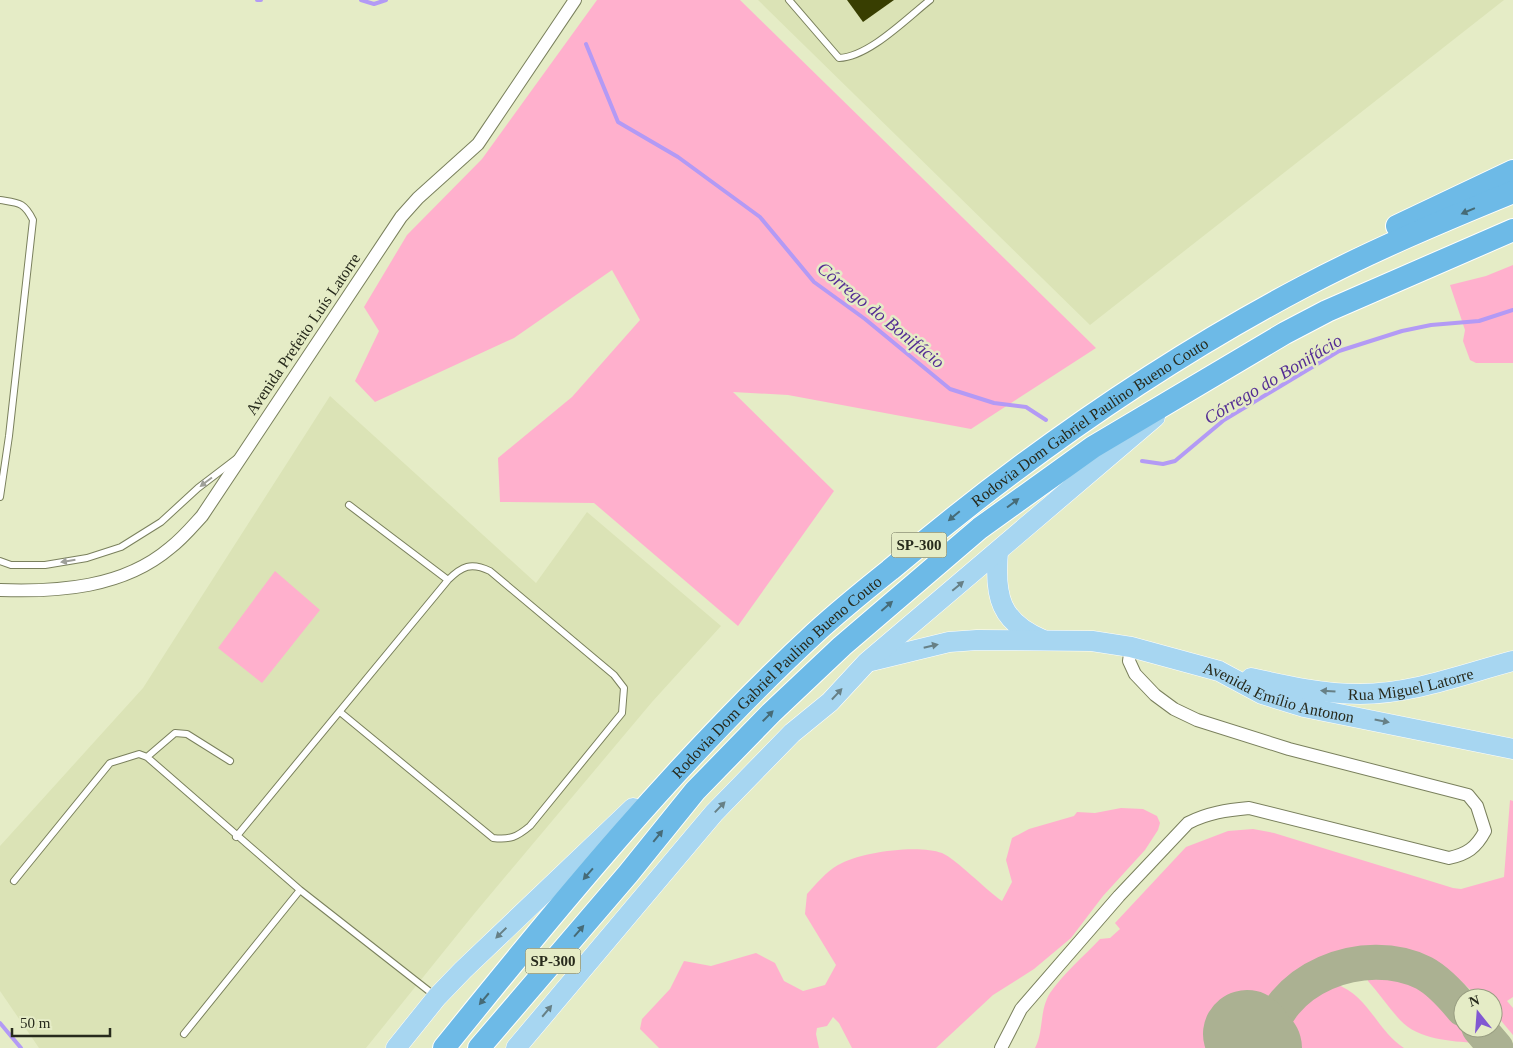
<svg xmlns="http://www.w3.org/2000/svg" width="1513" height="1048" viewBox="0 0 1513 1048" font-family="'Times New Roman',serif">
<rect width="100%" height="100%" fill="#e5ecc6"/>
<!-- built -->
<path fill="#dbe3b6" d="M758,0H1504L1090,325Z
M330,396L536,583L587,512L721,626L652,702L474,914L366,1048H39L0,991V846L143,688Z"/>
<!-- green -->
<path fill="#ffb0cd" d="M597,0H740L1096,348L971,429L788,395L733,392L834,491L738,626L594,503L500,502L498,458L572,397L640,320L612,270L514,338L375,402L355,381L379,331L364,307L407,235L482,159Z
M1513,265V363H1476L1470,360L1463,341L1465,330L1450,285L1486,276Z
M275,571L320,610L262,683L218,648Z
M1510,800L1513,801V997L1507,1001L1513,1008V1035L1493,1011V998H1480L1458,979L1423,961L1395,953L1372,952L1346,956L1328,962L1298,976L1209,1048H1035C1044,1031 1039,1011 1050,993C1063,974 1084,956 1100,939L1110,938L1120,929L1115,923L1186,847L1228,831L1253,829L1274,833L1453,888L1461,889L1504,877Z
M1121,808L1143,809L1157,816L1160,823L1158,830L1145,850L1103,896L1071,938L1034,969L993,995L936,1048H852L839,1023L833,1017L827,1026L817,1028L816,1034L819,1048H659L640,1029L642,1019L670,989L684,961L711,966L756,953L775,963L784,981L803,991L825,985L836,965L805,914L807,894C816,884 826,872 838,865C860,852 918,844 942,853C956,859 986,890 1002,901L1012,882L1006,860L1012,838L1029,829L1074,816L1077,812L1095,813Z
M1371,975C1385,975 1401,975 1414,979C1437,988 1462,1025 1476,1043C1450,1041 1419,1040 1400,1020C1389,1008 1379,993 1368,981V976Z
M1335,984C1368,994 1377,1031 1404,1048H1297C1282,1018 1304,989 1335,984Z"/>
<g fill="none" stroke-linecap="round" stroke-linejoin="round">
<!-- stream -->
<path stroke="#b39af5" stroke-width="4" d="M257,0H261
M361,0L374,4L386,0
M586,44L618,122L678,157L760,217L814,282L865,319L950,389L994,403L1026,407L1046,420
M1142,461L1163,464L1175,461L1224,420L1339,351L1402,331L1431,325L1479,321L1513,310
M0,1023L21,1048"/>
<!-- taxiway -->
<path stroke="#abb192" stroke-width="35" d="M1479,1028L1496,1048
M1266,1048C1273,978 1365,943 1424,973C1439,981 1453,997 1463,1009"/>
<!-- runway -->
<path stroke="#abb192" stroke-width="88" d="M1247,1034L1258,1048"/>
</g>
<!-- building -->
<path fill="#383e01" d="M847,0H894L863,22Z"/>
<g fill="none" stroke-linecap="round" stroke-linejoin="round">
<!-- service casing -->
<g stroke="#7a805d" stroke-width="8">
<path id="service" d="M789,0L839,58C869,57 907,18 930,0
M0,200C19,203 24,202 33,220L9,436L0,497
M349,505L448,580
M0,561L11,565H45L87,558L121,547L161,522L198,488L236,459
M147,757L175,733L187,734L230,761
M236,837L448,580C462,566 471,562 490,571L614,675L624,688L622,713L530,826C517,837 510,840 493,838L340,712
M14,881L110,763L139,754L147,757L300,890L434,995
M184,1034L300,890"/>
</g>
<!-- minor casing -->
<g stroke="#7a805d" stroke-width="14">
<path id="minor" d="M0,590C58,592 123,588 170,548C182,539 192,527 202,516L401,217L418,198L478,144L575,0
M1001,1048L1021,1009L1119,896L1188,823C1207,813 1227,810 1249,808L1449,858C1467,854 1476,848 1485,831L1477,806L1468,795L1289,749L1197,720L1174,709L1155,695L1135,674L1129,661L1131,647"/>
</g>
<!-- primary casing -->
<g stroke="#fff" stroke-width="21">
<g id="primary">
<path d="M998,552C994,596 1000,622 1043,640"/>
<path id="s1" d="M871,661L949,642L977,640L1092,641L1131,647L1219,671L1262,694L1304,707L1513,749"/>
<path id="s2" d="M1251,678C1287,686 1323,694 1360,694C1412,694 1464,674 1513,661"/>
<path d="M396,1048L437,997L463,970L633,808"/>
<path d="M516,1048L714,813L792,733L830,702L867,662L1155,417"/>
</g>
</g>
<!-- motorway casing -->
<g stroke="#fff" stroke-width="24">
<g id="motorway">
<path d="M1397,226L1513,171"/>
<path id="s3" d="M444,1048C560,904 679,759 815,633C839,611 865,590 890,570C1018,462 1155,365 1303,287C1371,251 1442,221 1513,192"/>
<path d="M479,1048L628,874L695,791L771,713L842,646L980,528L1093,447L1285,333L1327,311L1513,230"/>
</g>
</g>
<!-- service -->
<use href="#service" stroke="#fff" stroke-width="6"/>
<!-- minor -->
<use href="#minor" stroke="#fff" stroke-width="12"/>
<!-- primary -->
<use href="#primary" stroke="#a7d6f1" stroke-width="20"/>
<!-- motorway -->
<use href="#motorway" stroke="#6dbae7" stroke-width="22"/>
</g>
<!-- one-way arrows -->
<defs><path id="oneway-solid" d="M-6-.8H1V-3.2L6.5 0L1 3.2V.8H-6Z" transform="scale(1.25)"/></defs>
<g fill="#466b77">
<use href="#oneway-solid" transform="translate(1468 211) rotate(157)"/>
<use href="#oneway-solid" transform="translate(1013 503) rotate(-37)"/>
<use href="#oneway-solid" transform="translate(954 516) rotate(140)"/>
<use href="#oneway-solid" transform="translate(887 606) rotate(-41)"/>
<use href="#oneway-solid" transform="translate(768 716) rotate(-45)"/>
<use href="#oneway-solid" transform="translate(658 836) rotate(-51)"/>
<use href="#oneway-solid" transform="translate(588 874) rotate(131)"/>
<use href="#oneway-solid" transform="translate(579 931) rotate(-49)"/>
<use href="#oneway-solid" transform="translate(484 999) rotate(130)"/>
</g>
<g fill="#9e9f99">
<use href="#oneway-solid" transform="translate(206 482) rotate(143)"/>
<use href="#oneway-solid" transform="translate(68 561) rotate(171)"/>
</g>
<g fill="#678086">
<use href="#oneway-solid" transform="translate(958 586) rotate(-40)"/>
<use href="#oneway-solid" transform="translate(931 646) rotate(-13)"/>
<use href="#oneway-solid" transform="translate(1328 691) rotate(-176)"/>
<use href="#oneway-solid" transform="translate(837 694) rotate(-47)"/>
<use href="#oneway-solid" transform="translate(1382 721) rotate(11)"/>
<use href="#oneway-solid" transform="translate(720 807) rotate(-46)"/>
<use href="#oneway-solid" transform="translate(501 933) rotate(136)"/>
<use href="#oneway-solid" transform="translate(547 1011) rotate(-50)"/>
</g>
<g text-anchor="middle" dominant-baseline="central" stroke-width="5" stroke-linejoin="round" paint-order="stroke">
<!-- shield labels -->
<g fill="#e5ecc6" stroke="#60644f" stroke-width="1">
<rect x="891.5" y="532.5" width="55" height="25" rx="4"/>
<rect x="525.5" y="948.5" width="55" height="25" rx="4"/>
</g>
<g font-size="15" font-weight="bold" fill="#272a1c">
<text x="919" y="545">SP-300</text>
<text x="553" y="961">SP-300</text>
</g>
<!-- street labels -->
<g font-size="16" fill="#272a1c" stroke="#e5ecc6">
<text transform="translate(303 334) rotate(-56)">Avenida Prefeito Luís Latorre</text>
<text stroke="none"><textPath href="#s3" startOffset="904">Rodovia Dom Gabriel Paulino Bueno Couto</textPath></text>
<text stroke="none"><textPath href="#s3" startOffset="499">Rodovia Dom Gabriel Paulino Bueno Couto</textPath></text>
<text stroke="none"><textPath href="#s2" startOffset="162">Rua Miguel Latorre</textPath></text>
<text stroke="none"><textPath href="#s1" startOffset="418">Avenida Emílio Antonon</textPath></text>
</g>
<!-- water labels -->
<g font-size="18" font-style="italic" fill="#542d94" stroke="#e5ecc6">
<text transform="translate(881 315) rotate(39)">Córrego do Bonifácio</text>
<text transform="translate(1273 379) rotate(-31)">Córrego do Bonifácio</text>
</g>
</g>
<!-- north arrow -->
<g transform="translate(1478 1013) rotate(343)"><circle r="24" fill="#e5ecc6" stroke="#999e82"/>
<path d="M0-4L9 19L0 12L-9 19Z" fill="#8158d2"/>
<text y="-8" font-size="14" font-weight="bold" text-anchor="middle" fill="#272a1c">N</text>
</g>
<!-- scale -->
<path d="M12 1028v8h98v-8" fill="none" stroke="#272a1c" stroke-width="2.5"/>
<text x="20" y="1028" font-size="15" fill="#272a1c" stroke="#e5ecc6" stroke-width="4" paint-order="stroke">50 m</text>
</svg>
